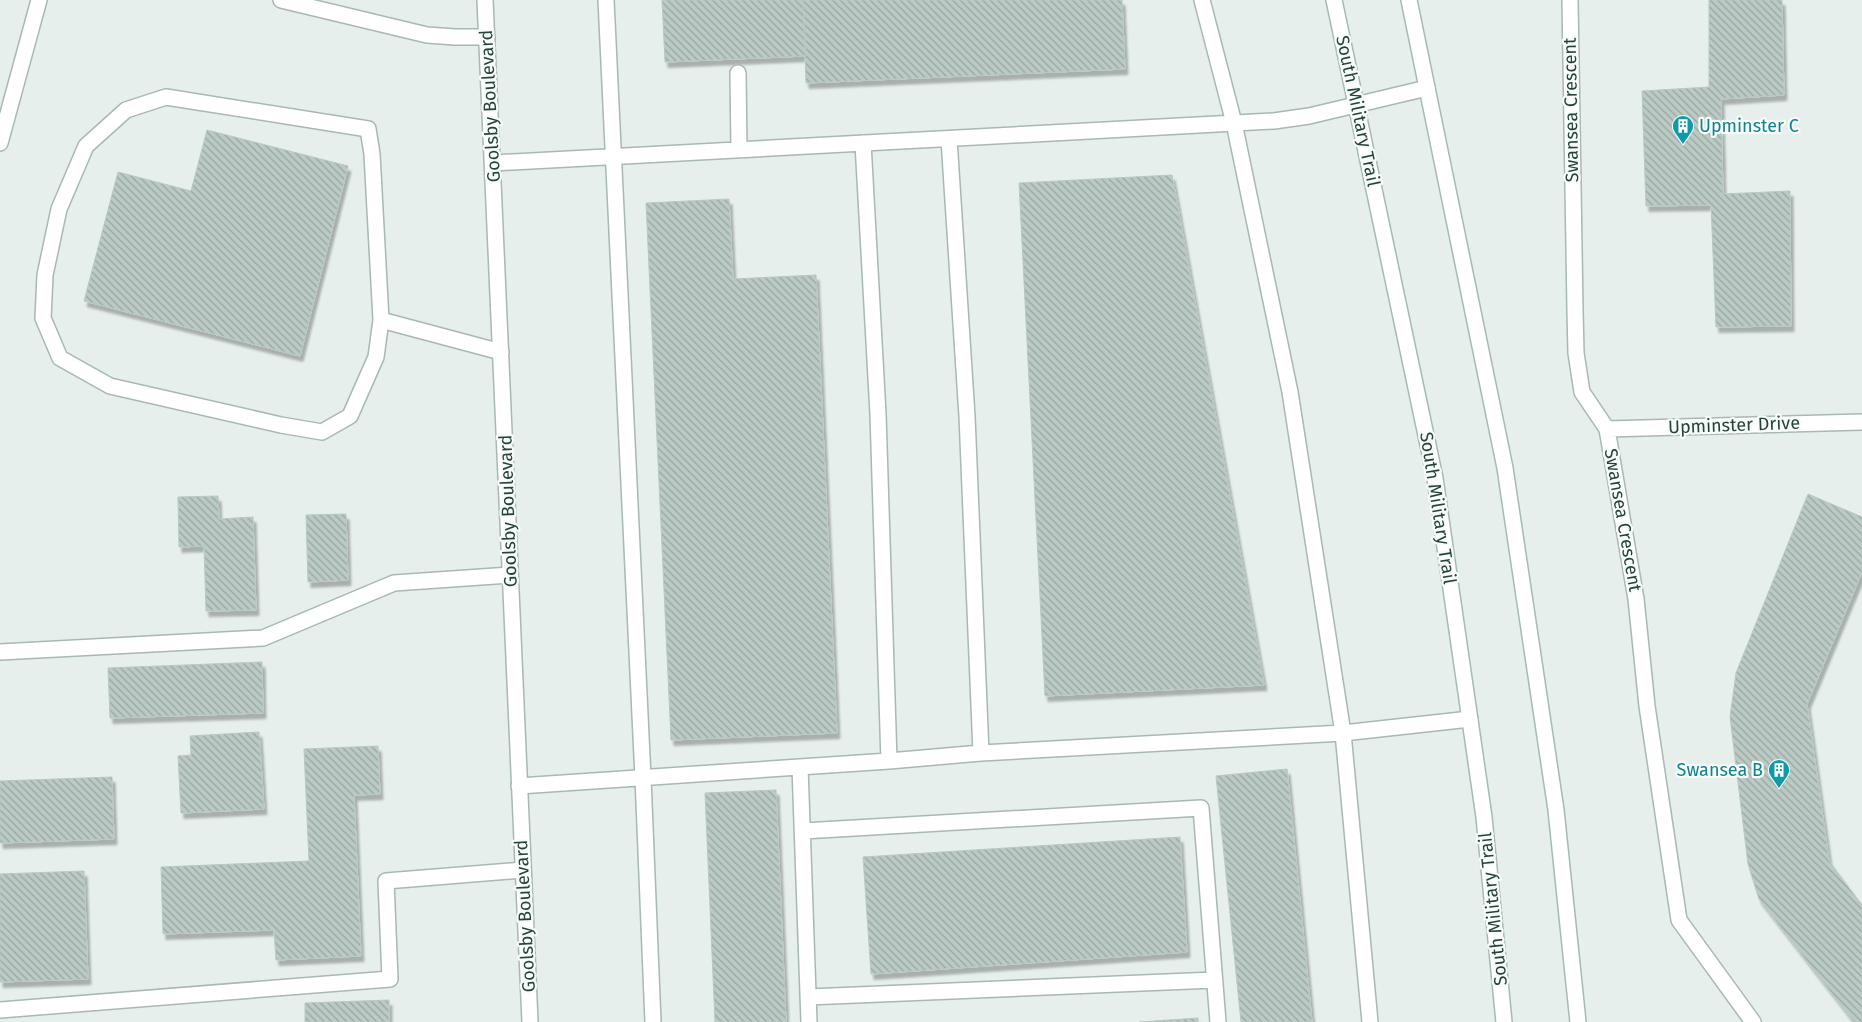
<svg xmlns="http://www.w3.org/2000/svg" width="1862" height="1022" viewBox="0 0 1862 1022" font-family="'Fira Sans',sans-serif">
<defs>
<pattern id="building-back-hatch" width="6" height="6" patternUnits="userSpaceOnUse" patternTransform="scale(1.25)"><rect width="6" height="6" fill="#bbcac4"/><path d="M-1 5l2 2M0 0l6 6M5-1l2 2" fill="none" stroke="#98a6a0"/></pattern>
<filter id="shadow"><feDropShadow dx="3" dy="5.5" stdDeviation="1" flood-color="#0004"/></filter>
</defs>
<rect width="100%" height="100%" fill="#e6efeb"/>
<!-- building -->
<path fill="url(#building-back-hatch)" stroke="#b8c9c2" filter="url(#shadow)" d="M662,0H803L806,56L665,62Z
M803,0H1122L1125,69L806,83Z
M1709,0H1782L1784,95L1721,99L1723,194L1790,191L1791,326L1716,327L1711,205L1646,206L1642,91L1709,87Z
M207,130L348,166L300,356L84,301L118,172L191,191Z
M1172,175L1264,685L1045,696L1019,183Z
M729,199L733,279L816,275L837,733L671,740L646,203Z
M1808,494L1862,517V572L1807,704L1829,861L1862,905V1022H1854L1759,899L1748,864L1730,717L1736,673Z
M218,496L219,519L253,517L256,610L206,611L204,546L179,547L178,497Z
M346,514L348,580L308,582L306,515Z
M262,662L263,713L110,718L108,668Z
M259,732L264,809L181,813L178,756L191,755L190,736Z
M378,746L380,794L354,795L361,956L276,960L274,930L163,934L161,867L309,861L304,749Z
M1287,769L1312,1022H1241L1216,776Z
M112,777L114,839L0,843V781Z
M776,790L786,1022H715L705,793Z
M1180,837L1187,952L871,974L863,857Z
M84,871L88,979L0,982V874Z
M389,1000V1022H305V1003Z
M1198,1018V1022H1139Z"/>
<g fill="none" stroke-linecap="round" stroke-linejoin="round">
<!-- lane casing -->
<g stroke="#a8b8b2" stroke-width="18">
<path id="lane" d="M281,0L427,35L455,37H487
M606,0L643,778L653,1022
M1202,0L1234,123L1290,392L1343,733L1470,719
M1570,0L1575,310L1576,353L1582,392L1607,429L1636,599L1647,706L1679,920L1753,1022
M738,73L739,150
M949,139L967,416L981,753L1343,733L1370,1022
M0,143L39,0
M863,143L878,414L889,761L981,753
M493,163L1274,121L1309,116L1427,88
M381,320L376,357L350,416L322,432L281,425L110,386L60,358L43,318L45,275L59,209L86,146L126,110L166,97L368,129L372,154L381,320L501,352
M1607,429L1862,422
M0,652L263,638L394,583L510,575
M800,767L809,1022
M519,786L889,761
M803,831L1201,808L1218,1022
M808,997L1214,980
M0,1010L390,979L386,881L523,870"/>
</g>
<!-- street casing -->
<g stroke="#a8b8b2" stroke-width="18">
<path id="street" d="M485,0L530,1022"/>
</g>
<!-- secondary casing -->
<g stroke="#a4bbb3" stroke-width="18">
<path id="secondary" d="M1334,0L1435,478L1484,817L1504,1022
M1409,0L1505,468L1556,810L1578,1022"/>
</g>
<!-- lane -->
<use href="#lane" stroke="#fff" stroke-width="15"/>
<!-- street -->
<use href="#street" stroke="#fff" stroke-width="15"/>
<!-- secondary -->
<use href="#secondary" stroke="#fff" stroke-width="15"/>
</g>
<!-- icons -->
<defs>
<g id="building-pin" transform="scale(1.125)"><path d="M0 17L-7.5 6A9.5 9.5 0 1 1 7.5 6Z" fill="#0f9aa8" stroke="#f7fbf9"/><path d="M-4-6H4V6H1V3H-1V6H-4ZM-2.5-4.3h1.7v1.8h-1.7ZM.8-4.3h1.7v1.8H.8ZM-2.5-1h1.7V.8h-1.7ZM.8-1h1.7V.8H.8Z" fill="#fff"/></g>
</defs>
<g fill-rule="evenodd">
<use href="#building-pin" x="1683" y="126"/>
<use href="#building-pin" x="1779" y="770"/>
</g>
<g text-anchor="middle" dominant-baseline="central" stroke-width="4.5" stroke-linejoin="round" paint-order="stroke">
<!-- street labels -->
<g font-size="18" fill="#24423a" stroke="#f7fbf9">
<text transform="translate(490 106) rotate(-93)">Goolsby Boulevard</text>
<text transform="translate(1571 110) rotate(-91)">Swansea Crescent</text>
<text transform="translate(1358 111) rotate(78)">South Military Trail</text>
<text transform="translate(1734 425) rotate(-2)">Upminster Drive</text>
<text transform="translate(1438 508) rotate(81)">South Military Trail</text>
<text transform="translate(508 511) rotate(-92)">Goolsby Boulevard</text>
<text transform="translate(1623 520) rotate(80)">Swansea Crescent</text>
<text transform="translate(1493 909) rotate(-96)">South Military Trail</text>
<text transform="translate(525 916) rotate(-93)">Goolsby Boulevard</text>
</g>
<!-- culture labels -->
<g font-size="18" fill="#0d838f" stroke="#f7fbf9" text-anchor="start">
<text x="1699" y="126">Upminster C</text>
<text x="1763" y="770" text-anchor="end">Swansea B</text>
</g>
</g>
</svg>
